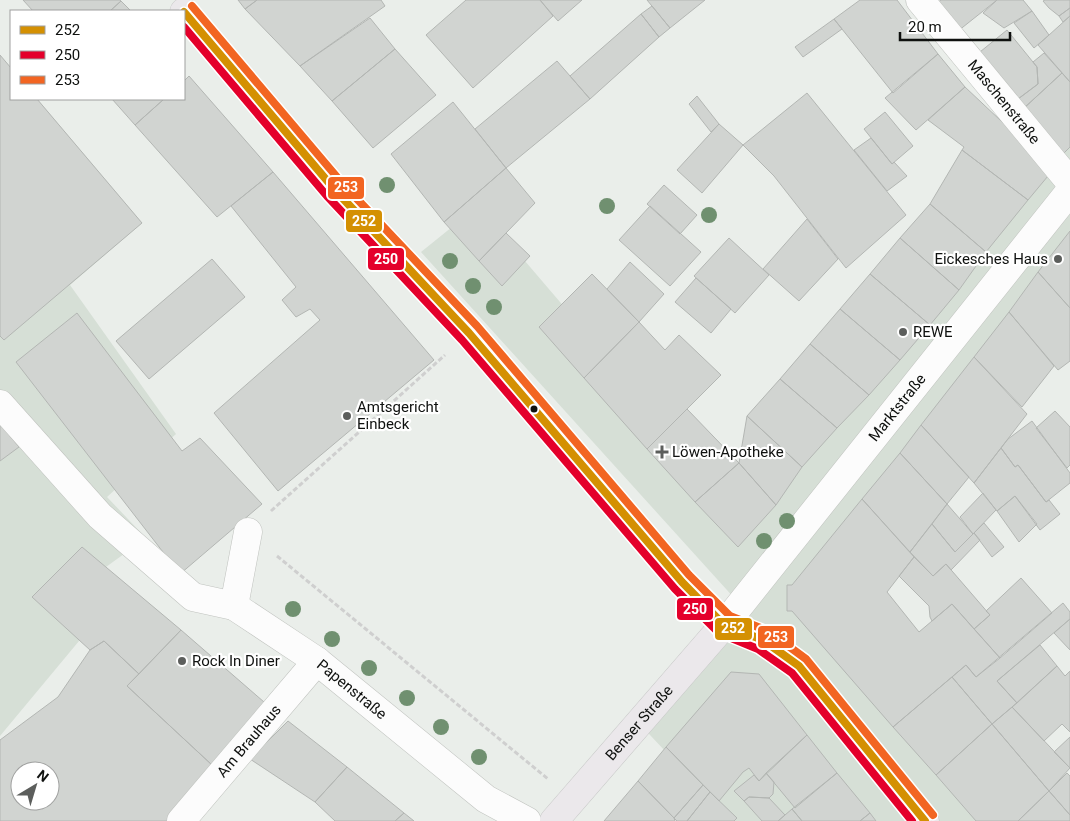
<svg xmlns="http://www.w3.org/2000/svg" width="1070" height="821" viewBox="0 0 1070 821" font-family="Roboto,sans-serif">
<rect width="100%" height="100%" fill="#eaeeea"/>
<!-- built -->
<path fill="#d6dfd6" d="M0,55L11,68V99H37L142,223L70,285L176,434L107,497L146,538L106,567L84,635L0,736Z
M1070,96V281L830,598L1024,821H731L634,718L736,600L421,252L478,206L724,494Z"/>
<!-- building -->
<path fill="#d1d4d1" stroke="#b3b6b3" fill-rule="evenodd" d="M23,0H120L121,1L110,11H33Z
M238,0H257L245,9Z
M257,0H381L385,6L300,66L245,9Z
M466,0H540L553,16L473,88L426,35Z
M540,0H582L558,21Z
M647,0H705L670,28Z
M860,0H897L938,54L893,93L834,19Z
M941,0H997L958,31L937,3Z
M997,0H1023L1032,11L1004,28L983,13Z
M1045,0H1070V8L1059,16L1049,8L1043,1Z
M121,1L131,11H110Z
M652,6L670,28L659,37L641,14Z
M1070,8V16L1063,22L1059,16Z
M1032,11L1049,35L1034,48L1014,23Z
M641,14L659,37L590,99L570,76Z
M1070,16V82L1038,45Z
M370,18L395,49L332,101L300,66Z
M834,19L842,29L803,57L795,47Z
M1007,30L1037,67L1038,84L1018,99L975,56Z
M395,49L436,95L373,148L332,101Z
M1044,53L1062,73L1023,109L1018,99L1038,84L1037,67L1033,62Z
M938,54L965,87L916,130L885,98Z
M0,55L11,68V99H37L142,223L4,340L0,336Z
M557,61L590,99L506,168L475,129Z
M1062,73L1070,82V147L1062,155L1023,109Z
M189,76L273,172L217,217L135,125L164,99H184V81Z
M965,87L1053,170L1028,200L962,150L964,147L928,120Z
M807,93L906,215L846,268L774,176L743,145Z
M697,96L719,124L711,132L689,104Z
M112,99H164L135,125Z
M453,102L506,168L444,222L391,154Z
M885,112L913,146L892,164L864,129Z
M719,124L743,145L702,193L677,170Z
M871,138L892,164L894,162L907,176L887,191L854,150Z
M962,150L1028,200L986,252L930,204Z
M506,168L535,203L479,261L444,222Z
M273,172L434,360L278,491L214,413L320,320L310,309L296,317L282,300L296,287L231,206Z
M664,185L697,215L680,234L647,204Z
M930,204L986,252L959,290L900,238Z
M650,206L701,252L670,286L619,240Z
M807,219L838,259L799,301L763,269Z
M1070,231V308L1038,272Z
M506,233L530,256L502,286L479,261Z
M729,238L769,275L735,313L694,276Z
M900,238L959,290L930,325L870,274Z
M212,259L245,297L149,379L116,341Z
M630,262L664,294L639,322L607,289Z
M1038,272L1070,308V361L1058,370L1009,312Z
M592,274L639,322L584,378L539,327Z
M870,274L930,325L900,360L840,309Z
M696,278L731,309L711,333L675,302Z
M840,309L900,360L869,395L810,344Z
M1009,312L1054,366L1022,407L974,357Z
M77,313L182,451L200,438L262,504L180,574L16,362Z
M639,322L665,350L679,335L721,375L647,449L584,378Z
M810,344L869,395L837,428L780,379Z
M974,357L1027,414L974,483L921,425Z
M780,379L837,428L802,467L747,416Z
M687,409L739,463L695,502L647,449Z
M1055,411L1070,427V465L1067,468L1036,428Z
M747,416L802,467L776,505L739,463Z
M1032,421L1070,473V483L1046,502L1018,465L1015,467L1001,448L1008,439Z
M0,424L19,447L0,461Z
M921,425L969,477L947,504L900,453Z
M1001,448L1015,467L1018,465L1046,502L1049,500L1060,514L1040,530L1015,496L997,511L974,483Z
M900,453L947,504L910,552L862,499Z
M739,463L776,505L738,547L695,502Z
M983,493L996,510L973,534L960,517Z
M1015,496L1037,524L1019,542L997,511Z
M862,499L914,557L887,592L919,632L952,604L1000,658L976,677L966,665L893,727L792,611H787V585H792Z
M947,504L973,534L955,552L932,524Z
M984,523L1004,547L992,557L974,533Z
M932,524L955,552L974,533L980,540L951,570L946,564L933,576L910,552Z
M82,547L181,630L139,674L104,641L90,650L32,597Z
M914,557L933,576L946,564L990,615L974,629L952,604L932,621L930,617L929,606L899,576Z
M1021,578L1052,613L1000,658L974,629L990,615L986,611Z
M1063,603L1070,612V619L997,681L1017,703L992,724L952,677L966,665L976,677Z
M1070,619V650L1054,633Z
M181,630L264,702L212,765L127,686Z
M104,641L139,674L127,686L212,765L168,821H0V740L58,697L90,650ZM20,771H50V801H20Z
M1040,645L1057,666L1017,703L997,681Z
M1057,666L1065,676L1070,671V732L1062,724L1044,741L1012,707Z
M731,672L759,674L807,735L759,781L749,768L743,772L719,801L666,747Z
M952,677L992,724L936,775L893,727Z
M1012,707L1070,768L1049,791L992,724Z
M288,721L347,767L315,802L250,759Z
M992,724L1049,791L1018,821H976L936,775Z
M807,735L837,773L795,808L766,773Z
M1070,737V768L1054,752Z
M666,747L703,785L674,818L638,781Z
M347,767L404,813L395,821H335L315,802Z
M766,773L774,782L773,794L769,798L749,797L744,801L734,791L754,775L759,781Z
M837,773L870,813L860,821H802L792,809Z
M1067,773L1070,776V815L1049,791Z
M638,781L674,818L675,821H604Z
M703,785L710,792L687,821H677L674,818Z
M1049,791L1070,815V821H1018Z
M710,792L737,818L734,821H687Z
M749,797L769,798L785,815L778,821H762L744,801Z
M792,809L802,821H778Z
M404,813L414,821H395Z
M870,813L876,821H860Z"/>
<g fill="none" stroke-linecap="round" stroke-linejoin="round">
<!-- minor casing -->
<g stroke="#c0c3bf" stroke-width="29">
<g id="minor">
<path id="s1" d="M920,0L1070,182"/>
<path id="s2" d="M0,404L100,516L193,597L234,606L317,661L486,799L527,821"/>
<path d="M234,606L248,532"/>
<path id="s3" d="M724,625L1070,191"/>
<path id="s4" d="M181,821L317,661"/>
</g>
</g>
<!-- major casing -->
<g stroke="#c8c9c8" stroke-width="29">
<g id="major">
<path d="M184,12L335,190L469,333L682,582L724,625L763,640L799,666L925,821"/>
<path id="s5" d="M554,821L724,625"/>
</g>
</g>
<!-- path -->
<path stroke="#cfcfcf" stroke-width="3" stroke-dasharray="5 2.5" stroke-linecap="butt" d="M271,511L445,355
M277,556L548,779"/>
<!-- minor -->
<use href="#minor" stroke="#fcfcfc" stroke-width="28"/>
<!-- major -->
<use href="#major" stroke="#ebe8eb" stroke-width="28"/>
<!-- bus-1 casing -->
<g stroke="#fff" stroke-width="11">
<path id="bus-1" d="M184,12L335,190L469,333L682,582L724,625L763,640L799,666L925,821"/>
</g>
<!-- bus-2 casing -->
<g stroke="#fff" stroke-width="11">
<path id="bus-2" d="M184,27L327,196L462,340L675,589L719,633L758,649L792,673L912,821"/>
</g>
<!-- bus-3 casing -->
<g stroke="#fff" stroke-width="11">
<path id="bus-3" d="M192,6L342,183L477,326L689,575L730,616L768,631L806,659L933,815"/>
</g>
<!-- bus-1 -->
<use href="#bus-1" stroke="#d49002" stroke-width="8"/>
<!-- bus-2 -->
<use href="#bus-2" stroke="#e4002b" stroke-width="8"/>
<!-- bus-3 -->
<use href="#bus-3" stroke="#f26522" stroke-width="8"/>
</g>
<!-- trees -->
<g fill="#709070">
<circle cx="387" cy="185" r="8"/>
<circle cx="607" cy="206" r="8"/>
<circle cx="709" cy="215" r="8"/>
<circle cx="450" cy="261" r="8"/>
<circle cx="473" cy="286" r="8"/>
<circle cx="494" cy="307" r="8"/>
<circle cx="787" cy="521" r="8"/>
<circle cx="764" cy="541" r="8"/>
<circle cx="293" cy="609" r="8"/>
<circle cx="332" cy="639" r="8"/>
<circle cx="369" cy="668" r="8"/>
<circle cx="407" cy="698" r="8"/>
<circle cx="441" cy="727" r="8"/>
<circle cx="479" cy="757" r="8"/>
</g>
<!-- markers -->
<g fill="#5c5e5c" stroke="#fff" stroke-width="2">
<circle cx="1058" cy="259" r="5"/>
<circle cx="903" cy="332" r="5"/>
<circle cx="347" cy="416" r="5"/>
<path d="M659.5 444.5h5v5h5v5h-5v5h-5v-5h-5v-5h5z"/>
<circle cx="182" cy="661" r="5"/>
</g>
<circle fill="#0f110f" stroke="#fff" stroke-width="2" cx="534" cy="409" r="4.5"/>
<g text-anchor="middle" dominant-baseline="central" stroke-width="4.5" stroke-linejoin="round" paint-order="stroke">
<!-- street labels -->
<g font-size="15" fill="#0f110f" stroke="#fff">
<text stroke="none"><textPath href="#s1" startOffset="132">Maschenstraße</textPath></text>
<text stroke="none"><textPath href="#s3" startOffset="278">Marktstraße</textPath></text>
<text stroke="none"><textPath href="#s2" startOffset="460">Papenstraße</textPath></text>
<text stroke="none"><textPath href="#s5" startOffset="130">Benser Straße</textPath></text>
<text stroke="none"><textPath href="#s4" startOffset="105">Am Brauhaus</textPath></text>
</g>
<!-- poi labels -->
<g font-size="15" fill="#0f110f" stroke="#fff" text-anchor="start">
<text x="1048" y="259" text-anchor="end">Eickesches Haus</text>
<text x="913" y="332">REWE</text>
<text x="357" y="407">Amtsgericht<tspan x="357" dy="17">Einbeck</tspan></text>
<text x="672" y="452">Löwen-Apotheke</text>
<text x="192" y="661">Rock In Diner</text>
</g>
</g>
<g stroke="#fff" stroke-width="2">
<rect x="327" y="176" width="38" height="24" rx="5" fill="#f26522"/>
<rect x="345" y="209" width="38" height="24" rx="5" fill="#d49002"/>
<rect x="367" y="247" width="38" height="24" rx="5" fill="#e4002b"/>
<rect x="676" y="597" width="38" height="24" rx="5" fill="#e4002b"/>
<rect x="714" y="617" width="39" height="24" rx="5" fill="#d49002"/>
<rect x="757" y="625" width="38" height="24" rx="5" fill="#f26522"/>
</g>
<g font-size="14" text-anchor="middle" font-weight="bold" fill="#fff">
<text x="346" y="192">253</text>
<text x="364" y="226">252</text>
<text x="386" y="264">250</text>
<text x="695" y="614">250</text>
<text x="733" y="633">252</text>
<text x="776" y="642">253</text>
</g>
<!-- legend -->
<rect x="10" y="10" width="175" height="90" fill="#ffffff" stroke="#9fa09f"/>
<rect x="20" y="26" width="25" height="8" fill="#d49002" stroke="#9fa09f"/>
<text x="55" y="35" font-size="15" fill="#0f110f">252</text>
<rect x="20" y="51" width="25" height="8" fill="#e4002b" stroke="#9fa09f"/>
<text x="55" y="60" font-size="15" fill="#0f110f">250</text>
<rect x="20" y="76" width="25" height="8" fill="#f26522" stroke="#9fa09f"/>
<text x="55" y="85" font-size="15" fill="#0f110f">253</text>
<!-- north arrow -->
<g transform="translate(35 786) rotate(38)"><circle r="24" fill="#ffffff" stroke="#9fa09f"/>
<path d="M0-4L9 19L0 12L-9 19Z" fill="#5c5e5c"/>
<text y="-8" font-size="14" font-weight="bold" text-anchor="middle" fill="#0f110f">N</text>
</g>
<!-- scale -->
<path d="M900 32v8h110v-8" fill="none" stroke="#0f110f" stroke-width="2.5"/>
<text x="908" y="32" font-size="15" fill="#0f110f" stroke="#ffffff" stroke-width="4" paint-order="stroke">20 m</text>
</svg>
